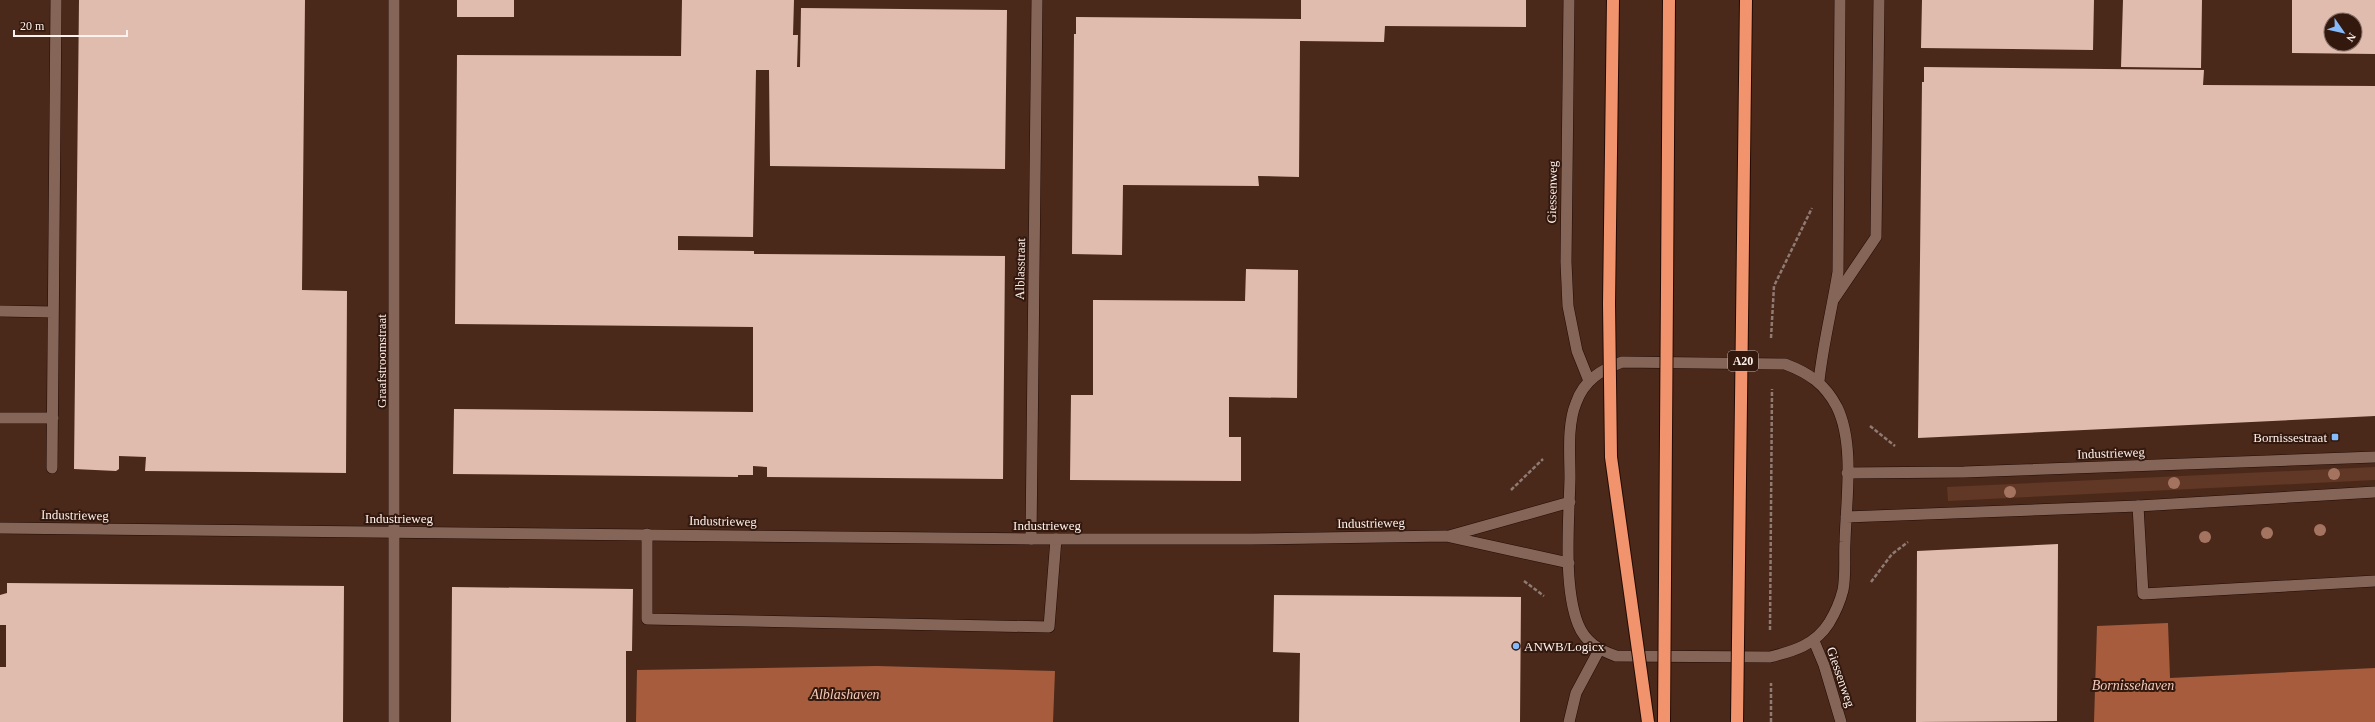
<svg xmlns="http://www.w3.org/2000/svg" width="2375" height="722" viewBox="0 0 2375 722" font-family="'Times New Roman',serif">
<rect width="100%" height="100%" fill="#3d2217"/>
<!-- built -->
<path fill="#4a291b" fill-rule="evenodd" d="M0,0H2375V722H0ZM2331,20H2355V44H2331Z"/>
<!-- green -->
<path fill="#613725" d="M2375,467V480L1948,501L1947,487Z"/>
<!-- water -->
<path fill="#a75d3d" d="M2168,623L2170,678L2375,668V722H2094L2097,626Z
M877,666L1055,671L1053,722H636L637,670Z"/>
<!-- building -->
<path fill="#e0bcae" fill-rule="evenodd" d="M79,0H305L302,290L347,291L346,473L145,471L146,457L119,456V469L116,471L74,469Z
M457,0H514V17H457Z
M682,0H794L793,35H798L797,67H800L801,8L1007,10L1005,169L770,166L769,70H756L753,237L678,236V250L754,251V254L1005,256L1003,479L767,477V467L753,466V475H738V477L453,474L454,409L753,412V327L455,324L457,55L681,56Z
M1301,0H1526V27L1385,26L1384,42L1300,41L1299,177L1258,176L1259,186L1123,185L1122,255L1072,254L1074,34H1076V17L1301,19Z
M1922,0H2094L2093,50L1921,48Z
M2123,0H2202L2201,68L2121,67Z
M2292,0H2375V54L2292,53ZM2331,20H2355V44H2331Z
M1924,67L2204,70L2203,85L2375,86V416L1918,438L1922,82H1924Z
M1246,269L1298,270L1297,398L1229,397V437H1241V481L1070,480L1071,395H1093V300L1245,301Z
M2058,544L2057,721L1916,722L1917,551Z
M7,583L344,586L343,722H0V667H6V625H0V595L7,593Z
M452,587L633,589L632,651H626V722H451Z
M1274,595L1521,597L1520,722H1299L1300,653L1273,652Z"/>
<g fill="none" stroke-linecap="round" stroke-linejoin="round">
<!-- service casing -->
<g stroke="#230a02" stroke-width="12">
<path id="service" d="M1834,299L1876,237L1879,0
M0,311L53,312
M0,418H53
M52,468L56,0
M2138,506L2143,594L2375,581
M647,534V619L1049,627L1056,539"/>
</g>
<!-- minor casing -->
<g stroke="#230a02" stroke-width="12">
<path id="minor" d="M394,0V722
M1031,539L1037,0
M1569,722L1576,693L1599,650"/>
</g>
<!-- tertiary casing -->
<g stroke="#230a02" stroke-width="12">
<path id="tertiary" d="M1569,0L1566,262L1568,306L1577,351L1589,381
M1622,362L1785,364C1809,373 1825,384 1837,407C1855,444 1846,501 1845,542C1844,557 1846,575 1843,590C1840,602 1835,613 1829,623C1815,645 1794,651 1770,657L1616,656C1599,650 1585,642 1578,624C1563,586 1569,520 1570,478C1570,455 1567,425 1576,403C1584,380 1601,370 1622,362Z
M1819,381C1823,344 1832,309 1838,272L1840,0
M1847,473L1964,472L2375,457
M1846,517L2138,506L2375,492
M0,528L1031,539H1251L1446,536L1569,563
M1449,536L1570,502
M1814,641L1824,665L1841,722"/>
</g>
<!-- motorway casing -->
<g stroke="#230a02" stroke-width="14">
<path id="motorway" d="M1609,304L1613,0"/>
</g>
<!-- path -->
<path stroke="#907b73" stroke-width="2.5" stroke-dasharray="4 2" stroke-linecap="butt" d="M1771,338L1774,286L1812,208
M1870,426L1895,446
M1511,490L1543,459
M1524,581L1544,596
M1871,582L1892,554L1908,542
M1770,630L1772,389
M1771,722V683"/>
<!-- service -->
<use href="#service" stroke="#856558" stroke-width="11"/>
<!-- minor -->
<use href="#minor" stroke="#856558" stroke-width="11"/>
<!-- tertiary -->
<use href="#tertiary" stroke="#856558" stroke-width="11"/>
<!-- motorway -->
<use href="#motorway" stroke="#f1946d" stroke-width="12"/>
<!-- motorway-bridge casing -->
<g stroke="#230a02" stroke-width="14" stroke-linecap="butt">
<path id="motorway-bridge" d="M1609,304L1611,457L1648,722
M1664,722L1669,0
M1737,722L1746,0"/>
</g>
<!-- motorway-bridge -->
<use href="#motorway-bridge" stroke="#f1946d" stroke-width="12"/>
</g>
<!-- trees -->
<g fill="#a47461">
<circle cx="2334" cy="474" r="6"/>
<circle cx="2174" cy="483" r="6"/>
<circle cx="2010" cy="492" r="6"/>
<circle cx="2320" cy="530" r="6"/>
<circle cx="2267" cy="533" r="6"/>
<circle cx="2205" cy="537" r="6"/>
</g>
<!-- markers -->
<g fill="#86bbfb" stroke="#32180d" stroke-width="1.5">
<rect x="2331" y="433" width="8" height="8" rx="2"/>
<circle cx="1516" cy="646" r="4"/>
</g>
<g text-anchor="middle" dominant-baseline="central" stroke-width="4" stroke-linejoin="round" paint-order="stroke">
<!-- shield labels -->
<rect fill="#32180d" stroke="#c1b1aa" stroke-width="1" x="1728" y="351" width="30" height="20" rx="3"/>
<g font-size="12" font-weight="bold" fill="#fef2ee">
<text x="1743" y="361">A20</text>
</g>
<!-- street labels -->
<g font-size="13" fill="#fef2ee" stroke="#32180d">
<text transform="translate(1552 192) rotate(-89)">Giessenweg</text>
<text transform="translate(1020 269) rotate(-89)">Alblasstraat</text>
<text transform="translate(381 361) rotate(-90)">Graafstroomstraat</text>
<text transform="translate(2111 453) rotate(-2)">Industrieweg</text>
<text transform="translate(75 515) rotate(1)">Industrieweg</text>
<text x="399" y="518">Industrieweg</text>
<text transform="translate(723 521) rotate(1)">Industrieweg</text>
<text transform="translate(1371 523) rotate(-1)">Industrieweg</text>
<text x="1047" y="525">Industrieweg</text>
<text transform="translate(1841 677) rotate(71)">Giessenweg</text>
</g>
<!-- poi labels -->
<g font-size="13" fill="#fef2ee" stroke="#32180d" text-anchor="end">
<text x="2327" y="437">Bornissestraat</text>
<text x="1524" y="646" text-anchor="start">ANWB/Logicx</text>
</g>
<!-- water labels -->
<g font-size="14" font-style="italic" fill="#f6cab9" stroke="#32180d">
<text x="2133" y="685">Bornissehaven</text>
<text x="845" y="694">Alblashaven</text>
</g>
</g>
<!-- north arrow -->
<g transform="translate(2343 32) rotate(124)"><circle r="19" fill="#32180d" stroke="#846f67"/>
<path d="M0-3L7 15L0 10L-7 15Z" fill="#86bbfb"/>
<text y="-6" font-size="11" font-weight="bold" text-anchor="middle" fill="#fef2ee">N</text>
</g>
<!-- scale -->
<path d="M14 30v6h113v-6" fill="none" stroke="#fef2ee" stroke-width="2"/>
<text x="20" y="30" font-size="12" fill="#fef2ee" stroke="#32180d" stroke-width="3" paint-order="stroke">20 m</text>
</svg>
